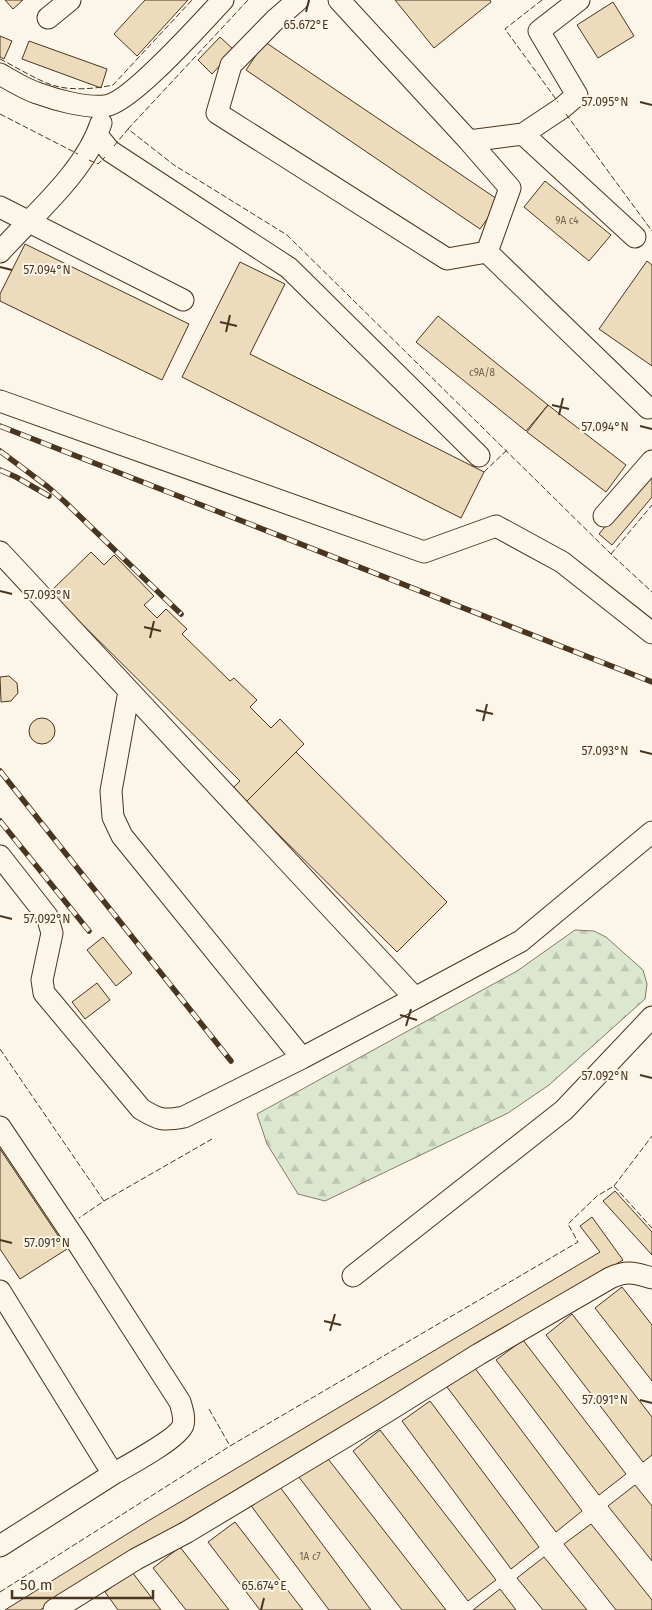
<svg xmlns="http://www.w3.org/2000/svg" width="652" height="1610" viewBox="0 0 652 1610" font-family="'Fira Sans',sans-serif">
<defs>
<pattern id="forest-firs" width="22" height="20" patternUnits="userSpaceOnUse" patternTransform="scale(1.25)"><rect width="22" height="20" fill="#dce7d0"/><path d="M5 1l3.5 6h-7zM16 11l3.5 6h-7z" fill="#bec7b2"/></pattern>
</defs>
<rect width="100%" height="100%" fill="#fbf6e9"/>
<!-- forest -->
<path fill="url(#forest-firs)" stroke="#887966" d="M575,930L594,931L606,937L643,970L647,984L645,999L549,1085L508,1113L325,1201L298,1194L267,1144L257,1114L517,971Z"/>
<!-- building -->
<path fill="#ecdcbc" stroke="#4a3520" d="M5,0H23L13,9Z
M145,0H188L137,56L114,34Z
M395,0H490L491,2L434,48Z
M613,2L634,36L598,58L577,25Z
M0,36L12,41L4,59L0,57Z
M220,37L234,50L212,74L198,60Z
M29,41L107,69L101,88L22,59Z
M265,42L500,201L480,229L246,70Z
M545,181L611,235L589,261L524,207Z
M25,244L189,324L162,380L0,301V294Z
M647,261L652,265V366L599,329Z
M240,262L285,284L250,354L484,472L461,518L182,377Z
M438,316L548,405L526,431L416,342Z
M548,405L626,465L606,492L527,432Z
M652,470V497L612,545L599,534Z
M91,552L104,565L114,555L154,596L144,605L157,618L166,609L187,629L182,634L230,681L234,678L257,700L250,707L271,728L280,719L304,744L246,802L233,788L240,781L50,592Z
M9,676L17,683L18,693L11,701L1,702L0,677Z
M29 731a13 13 0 1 1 26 0a13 13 0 1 1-26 0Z
M296,752L447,902L397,952L246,802Z
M103,937L132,973L116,986L87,950Z
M97,983L110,1000L85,1019L72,1002Z
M0,1149L67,1249L20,1279L0,1249Z
M615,1191L652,1232V1255L603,1201Z
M592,1217L623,1260L157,1537L40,1610H5L148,1521L600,1252L580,1226Z
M622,1287L652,1325V1381L595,1308Z
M572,1314L652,1417V1455L643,1462L546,1335Z
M523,1340L626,1474L599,1495L496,1360Z
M474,1367L582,1511L556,1532L447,1387Z
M430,1401L539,1547L511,1569L402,1421Z
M380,1430L496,1580L468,1601L353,1451Z
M325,1455L446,1610H402L298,1476Z
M277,1483L371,1610H329L249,1503Z
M635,1485L652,1506V1561L608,1506Z
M235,1522L303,1610H260L208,1542Z
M591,1524L652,1600V1610H616L564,1544Z
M180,1547L229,1610H186L153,1568Z
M544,1557L587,1610H543L517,1578Z
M132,1572L161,1610H118L105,1592Z
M500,1589L516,1610H473Z"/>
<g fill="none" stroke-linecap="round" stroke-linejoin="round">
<!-- minor casing -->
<g stroke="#4a3520" stroke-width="23">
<path id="minor" d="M298,0L275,20L231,65L217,113L447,259L487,252
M339,0L469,141L523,134L562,108L577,95L539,31L579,0
M48,18L70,0
M0,74C12,81 25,89 37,93C56,100 85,108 105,106C130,104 203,21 223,0
M523,134L635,237
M97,135L110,151L289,268L479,456
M469,141L510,188L487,252L648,408
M0,207L183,300
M0,252C34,214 85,172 101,123
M0,401L424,552L496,526L562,562L652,633
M604,516L652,461
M0,552L415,998L521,941L652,832
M129,691L111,791L113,817L122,836L302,1058
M0,856L47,916L52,933L42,980L44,993L141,1109C159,1120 163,1121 184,1117L302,1058L415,998
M0,1127L79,1245L180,1402C182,1409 185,1417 183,1425C179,1438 127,1466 113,1474L0,1291
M353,1276L564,1110L652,1017
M0,1546L113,1474
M54,1610L136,1559L187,1532L383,1414L479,1354L610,1278C628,1270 634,1273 652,1278"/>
</g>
<!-- minor -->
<use href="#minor" stroke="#fbf6e9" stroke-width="21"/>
<!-- rail casing -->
<g stroke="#4a3520" stroke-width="5.5">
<path id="rail" d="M0,426L652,682
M0,451L48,487L65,502L181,614
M0,470L16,477L49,496
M0,771L231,1061
M0,821L89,931"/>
</g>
<!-- rail -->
<use href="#rail" stroke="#fbf6e9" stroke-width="4" stroke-dasharray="11" stroke-linecap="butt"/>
<!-- fence -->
<path stroke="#4a3520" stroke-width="1" stroke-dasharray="6 2.5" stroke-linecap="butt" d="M542,0L505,29L558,102
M0,59C16,67 35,79 52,85C70,91 95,89 113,85L192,0
M0,114L78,154
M566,114L652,231
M128,129L248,0
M114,146L128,129L174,165L287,235L611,554L652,592
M89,160L98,164L105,157
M484,472L507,450
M611,554L652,505
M0,1049L104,1201L79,1218
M614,1186L652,1136
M104,1201L212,1139
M209,1409L230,1446L578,1242L568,1224L597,1196L614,1186L652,1228
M0,1592L230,1446"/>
</g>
<!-- ticks -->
<path fill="none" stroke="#4a3520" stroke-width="2" d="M306,12L309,0M640,102L652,105M0,267L12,270M220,322L237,326M226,332L230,315M552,405L569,409M559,415L563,398M640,426L652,429M0,591L12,594M144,627L161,631M150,638L154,621M476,710L493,714M483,721L487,704M640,751L652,754M0,916L12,919M400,1015L417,1020M406,1026L411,1009M640,1075L652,1078M0,1240L12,1243M324,1321L341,1325M330,1331L335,1314M640,1400L652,1403M261,1610L264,1598"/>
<g text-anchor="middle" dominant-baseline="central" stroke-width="4" stroke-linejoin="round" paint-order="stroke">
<!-- number labels -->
<g font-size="10" fill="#725f47">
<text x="567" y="221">9А с4</text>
<text x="482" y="373">с9А/8</text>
<text x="310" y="1557">1А с7</text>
</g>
</g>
<g font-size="12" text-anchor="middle" fill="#4a3520" stroke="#fbf6e9" stroke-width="4" stroke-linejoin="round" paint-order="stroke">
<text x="306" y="29">65.672°E</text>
<text x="605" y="106">57.095°N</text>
<text x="47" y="274">57.094°N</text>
<text x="605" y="431">57.094°N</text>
<text x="47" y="599">57.093°N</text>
<text x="605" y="755">57.093°N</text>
<text x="47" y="923">57.092°N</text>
<text x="605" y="1080">57.092°N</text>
<text x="47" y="1247">57.091°N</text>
<text x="605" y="1404">57.091°N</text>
<text x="264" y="1590">65.674°E</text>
</g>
<!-- scale -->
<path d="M12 1590v8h141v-8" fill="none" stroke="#4a3520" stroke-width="2.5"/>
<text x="20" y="1590" font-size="15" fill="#4a3520" stroke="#fbf6e9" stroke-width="4" paint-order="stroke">50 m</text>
</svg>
